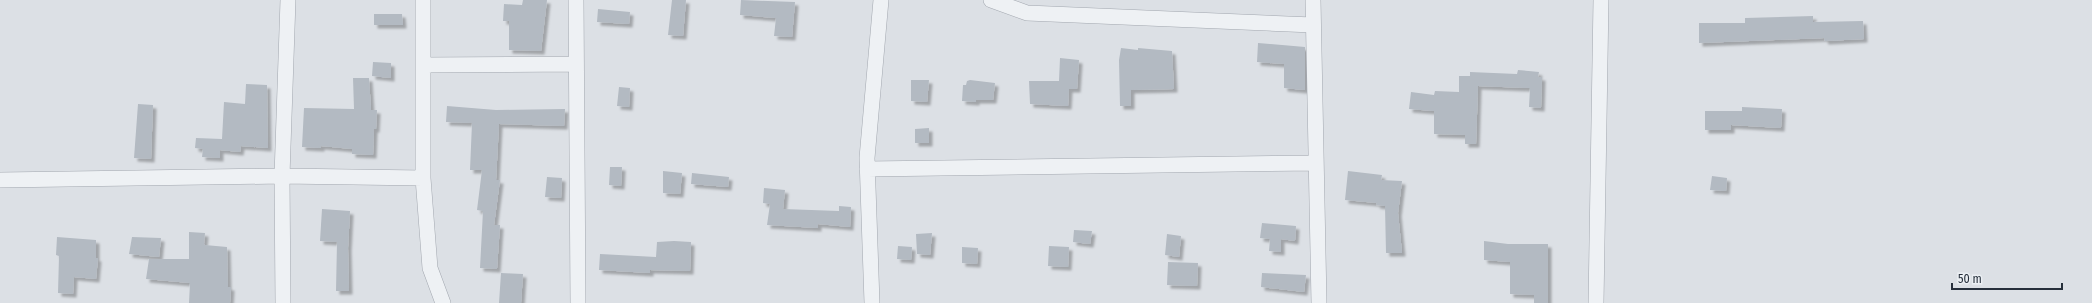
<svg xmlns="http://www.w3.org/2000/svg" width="2092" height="303" viewBox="0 0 2092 303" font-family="'Fira Sans Condensed',sans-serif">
<defs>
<filter id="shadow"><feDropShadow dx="3.5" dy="3.5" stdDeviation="1" flood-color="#0004"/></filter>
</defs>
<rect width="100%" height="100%" fill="#dce0e5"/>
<!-- building -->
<path fill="#b3bac2" filter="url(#shadow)" d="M523,0H547L541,51L509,50V21H503L504,4L522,5Z
M672,0H686L683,36L668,35Z
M741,0L795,2L792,37L774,36L776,18L740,15Z
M598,9L630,12L629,24L597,22Z
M374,14H402L403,25H374Z
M1813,16V22L1863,21L1864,39L1825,41L1824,38L1699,43V23H1745V18Z
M1258,43L1305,47V90L1284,88V64L1257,62Z
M1121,48L1138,50V48L1172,51L1174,89L1131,90V106H1120L1119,60Z
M1060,58L1079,60L1077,89H1069L1068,106L1030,104L1029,81H1059Z
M373,62L391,63V78L372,76Z
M1518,70L1539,72L1538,77H1542L1541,108L1529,107L1530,88L1478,86L1476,144H1465V135L1434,134V111L1409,109L1411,92L1434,95L1435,91L1459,92V76H1470V72L1517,74Z
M353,78H369L371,110H377L376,129H374L373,155L352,154V149L321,146V148L302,147L304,108L354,109Z
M911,80H929L927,102L911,101Z
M970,80L995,83L993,100H976V102L962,101L963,85H966L967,81Z
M246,84L267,85L268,148L241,146L240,152L220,150V158L202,157L203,149L195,148L196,138L222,139L224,102L245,104Z
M619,87L630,88L629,107L617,106Z
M138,104L153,105L151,159L134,158Z
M447,106L496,110L565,109L564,126L499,124L496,180H500L494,225H500L497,269L480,268L483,211L477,210L482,170H470L472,123L446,122Z
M1742,107L1782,109L1781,128L1731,125V130H1705V111H1742Z
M929,128V143H915V129Z
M610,167H622L621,186L609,185Z
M663,171L682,173L680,194L663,193Z
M1348,171L1382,175L1381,180L1402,181L1398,213L1402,253H1386L1385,206L1376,205L1377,203L1345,200Z
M692,173L729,177L728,187L691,184Z
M1712,176L1727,178L1726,191L1710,190Z
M547,177L562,178L561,198L545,197Z
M764,188L785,190L783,209L839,211V206L851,207L850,227L818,224V228L767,225L770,204L763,203Z
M322,209L350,211L348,248L349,291H336L337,242L320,241Z
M1262,223L1296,226L1295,241L1281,239V252L1269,251L1270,239L1260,238Z
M1074,230L1092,231L1090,244L1073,242Z
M189,232L205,233L204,244L205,245L227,247L228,287H231L230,303H189L190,283L146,279L149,259H189Z
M932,233L930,255L917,254L916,234Z
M1167,234L1181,236L1179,257L1165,255Z
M57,237L96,240V258H98L96,279L74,277L73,294L58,293L59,256L56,255Z
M132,237L161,238L159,257L129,254Z
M674,241L691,242L690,271L650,270V273L599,270L600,254L656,257L657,242Z
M1484,241L1508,244H1548V303H1534V295L1510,294V262L1484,260Z
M898,246L912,247L911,260L897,259Z
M1049,246L1069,247L1068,267L1048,266Z
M962,247L978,248L977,264L962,263Z
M1168,262L1198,263L1197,286L1167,285Z
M501,273L523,274L521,303H499Z
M1262,273L1306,275L1304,292L1261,287Z"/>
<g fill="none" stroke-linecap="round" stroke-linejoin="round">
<!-- minor casing -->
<g stroke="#a2a7af" stroke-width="16">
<path id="minor" d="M423,0V178L430,268L443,303
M576,0L578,303
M991,0L1027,13L1313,25
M1313,0L1319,303
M423,65L576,64
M867,169L1316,163
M0,180L282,176L423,178
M283,303L282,176L288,0
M872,303L867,158L881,0
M1596,303L1601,0"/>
</g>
<!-- minor -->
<use href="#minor" stroke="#eef1f4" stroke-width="15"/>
</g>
<!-- scale -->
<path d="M1952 283v6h110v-6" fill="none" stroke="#262f3b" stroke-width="2"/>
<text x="1958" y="283" font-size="12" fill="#262f3b" stroke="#ebeff3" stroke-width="3" paint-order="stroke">50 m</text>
</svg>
